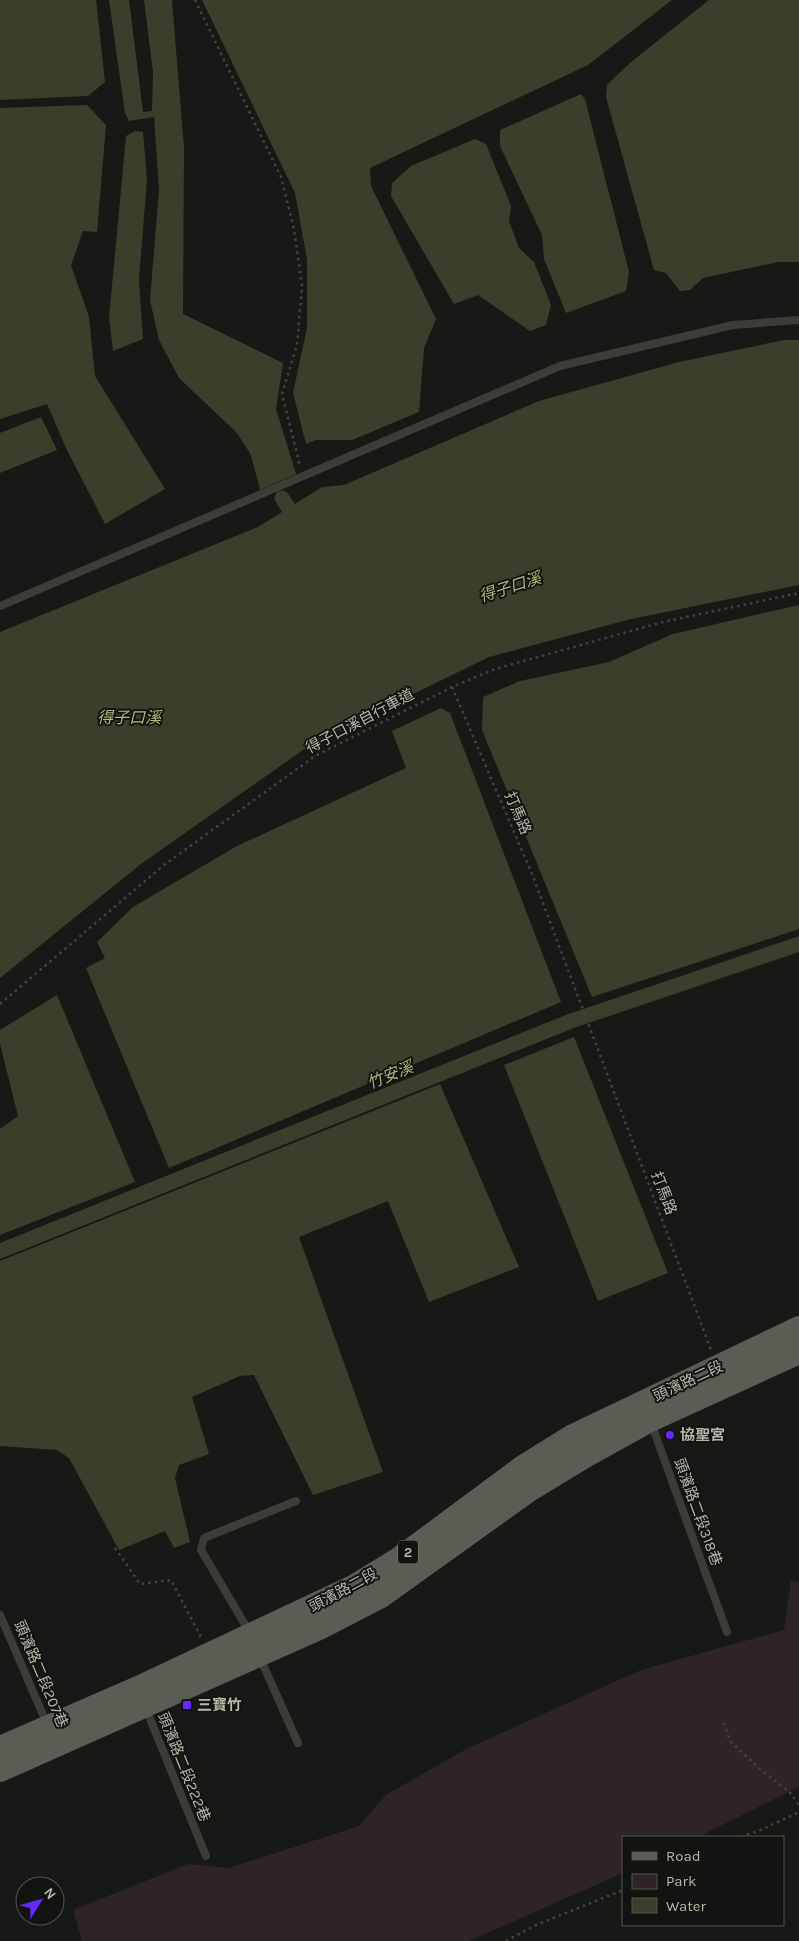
<svg xmlns="http://www.w3.org/2000/svg" width="799" height="1941" viewBox="0 0 799 1941" font-family="Karla,'Noto Sans TC',sans-serif">
<rect width="100%" height="100%" fill="#171916"/>
<!-- green -->
<path fill="#2e2427" d="M791,1580L799,1582V1787L698,1837H623V1873L469,1941H82L73,1910L188,1864L229,1868L359,1826L386,1795L466,1749L641,1670L784,1630Z"/>
<!-- water -->
<path fill="#3c3e2b" d="M0,0H96L105,82L88,96L0,100Z
M109,0H129L143,112L152,111L153,72L144,0H172L184,148L183,314L283,363L276,409L296,474L260,490L251,455L237,433L179,378L159,340L150,300L159,190L154,117L129,121L125,113Z
M202,0H672L588,65L370,168L371,186L436,319L424,348L419,412L352,440H316L306,444L293,393L307,328V259L295,193Z
M709,0H799V262H778L703,278L690,290L680,291L666,273L654,270L606,97L607,85L631,62Z
M581,94L585,99L629,272L626,291L566,313L544,259L542,235L500,146V130Z
M87,105L106,125L97,232L83,231L71,265L89,317L95,376L165,489L105,524L67,450L47,404L0,419V108Z
M135,131L143,132L147,180L139,279L143,339L113,351L109,318L126,136Z
M475,139L486,144L511,206L509,221L519,248L534,262L551,305L546,325L530,331L478,295L454,304L391,196L392,183L411,166Z
M784,340H799V585L631,619L489,657L313,743L141,864L0,978V632L258,527L322,487L344,485L539,401L679,362Z
M41,417L57,450L0,473V433Z
M799,605V929L592,997L482,730L483,697L520,681L609,662L673,634Z
M441,708L450,713L561,1002L169,1168L86,968L105,958L97,942L133,907L237,846L406,768L392,731Z
M57,995L135,1182L0,1235V1129L18,1116L0,1044V1030Z
M574,1037L668,1273L598,1301L504,1065Z
M440,1084L519,1267L429,1302L388,1201L299,1237L383,1472L313,1495L254,1375L240,1376L192,1397L209,1454L179,1465L175,1478L190,1542L174,1548L165,1531L119,1550L69,1458L57,1450L0,1446V1261Z"/>
<g fill="none" stroke-linecap="round" stroke-linejoin="round">
<!-- canal -->
<path stroke="#3c3e2b" stroke-width="15" d="M282,498L299,524
M0,1251L571,1021L799,944"/>
<!-- path -->
<path stroke="#42453d" stroke-width="2.5" stroke-dasharray="2.5 4" stroke-linecap="butt" d="M195,0L281,177L294,229L302,286L297,345L282,394L300,466
M452,687L532,874L711,1350
M0,1004L164,865L315,756L452,687L495,669L663,622L799,593
M115,1548L140,1584L171,1580L202,1639
M724,1723L730,1741L762,1771L789,1791L799,1805
M741,1837L763,1829L799,1812
M506,1941L536,1925L623,1890"/>
<!-- lane -->
<path stroke="#3b3e37" stroke-width="8" d="M0,606L560,366L733,325L799,320
M651,1423L727,1632
M0,1615L47,1724
M250,1633L201,1550L204,1538L296,1501
M260,1658L298,1743
M146,1709L206,1856"/>
<!-- primary -->
<path stroke="#595d53" stroke-width="24" d="M0,1748L138,1688L355,1586L399,1559L523,1467L573,1436L799,1328
M0,1770L319,1628L381,1596L529,1490L585,1456L650,1420L799,1352"/>
</g>
<!-- markers -->
<g fill="#6728ff" stroke="#121411" stroke-width="2">
<circle cx="670" cy="1435" r="5"/>
<rect x="182" y="1700" width="10" height="10" rx="2.5"/>
</g>
<g text-anchor="middle" dominant-baseline="central" stroke-width="4" stroke-linejoin="round" paint-order="stroke">
<!-- shield labels -->
<rect fill="#121411" stroke="#83887a" stroke-width="1" x="398" y="1540.5" width="20" height="23" rx="4"/>
<g font-size="14" font-weight="bold" fill="#b4baa7">
<text x="408" y="1552">2</text>
</g>
<!-- street labels -->
<g font-size="15" fill="#b4baa7" stroke="#121411">
<text transform="translate(360 721) rotate(-28)">得子口溪自行車道</text>
<text transform="translate(518 813) rotate(67)">打馬路</text>
<text transform="translate(664 1193) rotate(69)">打馬路</text>
<text transform="translate(688 1381) rotate(-25)">頭濱路二段</text>
<text transform="translate(698 1512) rotate(70)">頭濱路二段318巷</text>
<text transform="translate(343 1590) rotate(-28)">頭濱路二段</text>
<text transform="translate(41 1674) rotate(67)">頭濱路二段207巷</text>
<text transform="translate(184 1767) rotate(68)">頭濱路二段222巷</text>
</g>
<!-- poi labels -->
<g font-size="15" font-weight="bold" fill="#b4baa7" stroke="#121411" text-anchor="start">
<text x="680" y="1435">協聖宮</text>
<text x="197" y="1705">三寶竹</text>
</g>
<!-- water labels -->
<g font-size="16" font-style="italic" fill="#b2b87b" stroke="#121411">
<text transform="translate(510 587) rotate(-18)">得子口溪</text>
<text x="129" y="717">得子口溪</text>
<text transform="translate(390 1075) rotate(-22)">竹安溪</text>
</g>
</g>
<!-- legend -->
<rect x="622" y="1836" width="162" height="90" fill="#121411" stroke="#53564d"/>
<rect x="632" y="1852" width="25" height="8" fill="#595d53" stroke="#53564d"/>
<text x="666" y="1861" font-size="15" fill="#b4baa7">Road</text>
<rect x="632" y="1874" width="25" height="15" fill="#2e2427" stroke="#53564d"/>
<text x="666" y="1886" font-size="15" fill="#b4baa7">Park</text>
<rect x="632" y="1898" width="25" height="15" fill="#3c3e2b" stroke="#53564d"/>
<text x="666" y="1911" font-size="15" fill="#b4baa7">Water</text>
<!-- north arrow -->
<g transform="translate(40 1901) rotate(53)"><circle r="24" fill="#121411" stroke="#53564d"/>
<path d="M0-4L9 19L0 12L-9 19Z" fill="#6728ff"/>
<text y="-8" font-size="14" font-weight="bold" text-anchor="middle" fill="#b4baa7">N</text>
</g>
</svg>
